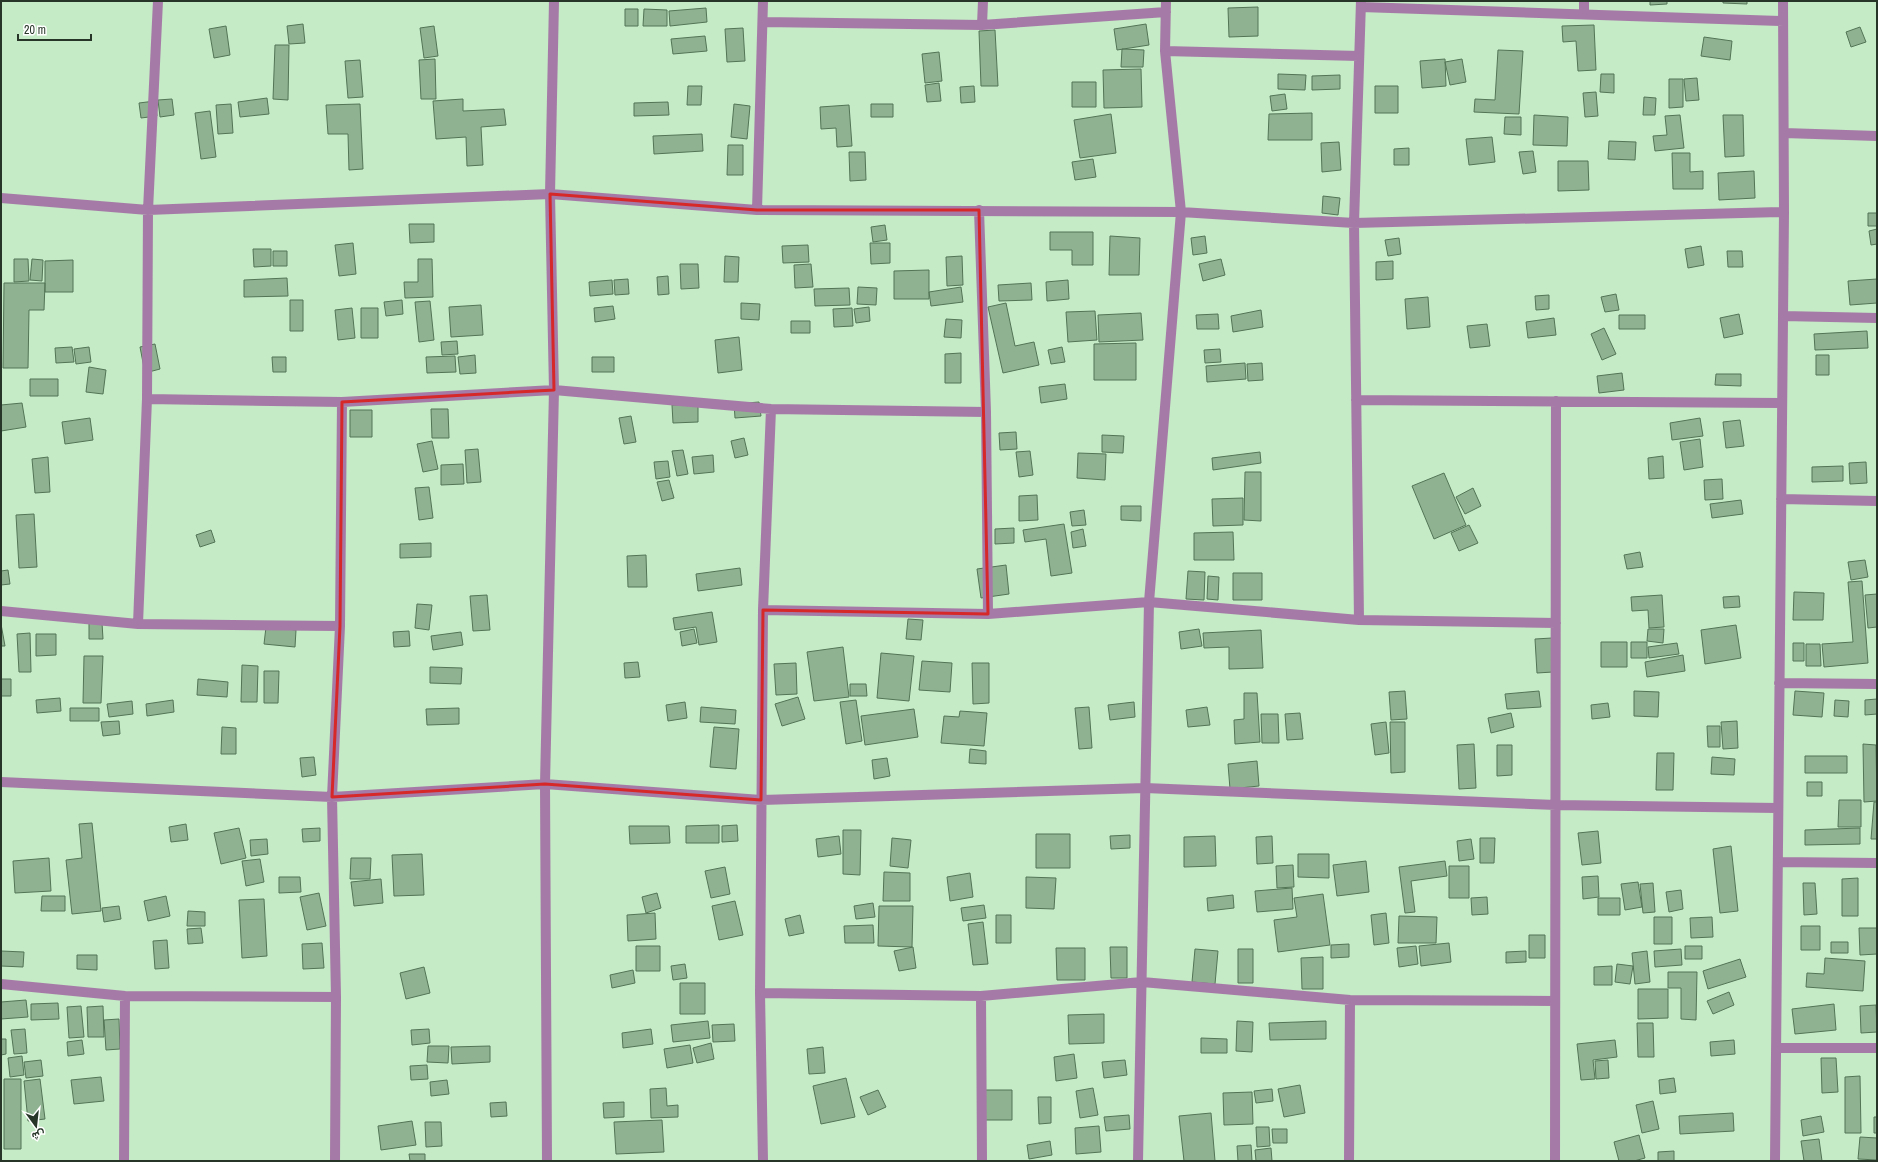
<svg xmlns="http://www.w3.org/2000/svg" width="1878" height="1162" viewBox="0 0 1878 1162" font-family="'Archivo Narrow',Vazirmatn,sans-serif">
<rect width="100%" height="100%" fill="#c4eac6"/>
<!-- building -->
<path fill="#8fb391" stroke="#537556" d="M1650,1H1667V4L1650,5Z
M1723,1H1747V4L1723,3Z
M1258,7V36L1229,37L1228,8Z
M706,8L707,22L670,26L669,11Z
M625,9H638V26H625Z
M644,9L667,10V26H643Z
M303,24L305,43L289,44L287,26Z
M1146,24L1149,45L1117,50L1114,29Z
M1594,25L1596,70L1578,71L1576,41L1563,42L1562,26Z
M226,26L230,55L214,58L209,29Z
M434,26L438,56L424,58L420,28Z
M1860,27L1866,42L1851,47L1846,32Z
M743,28L745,61L727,62L725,29Z
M995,30L998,86H981L979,31Z
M705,36L707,51L673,54L671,39Z
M1704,37L1732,41L1730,60L1701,56Z
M275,45H289L288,100L273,99Z
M1122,49L1144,50L1143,67H1121Z
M1498,50L1523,51L1519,114L1474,112L1475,99L1495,100Z
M939,52L942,81L925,83L922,54Z
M435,59L436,99H421L419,60Z
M1445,59L1446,86L1422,88L1420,61Z
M1462,59L1466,82L1450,85L1445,62Z
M360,60L363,97L348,98L345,61Z
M1141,69L1142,107L1104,108L1103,70Z
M1278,74L1306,75L1305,90L1278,89Z
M1601,74H1614V93L1600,92Z
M1340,75V89L1312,90V76Z
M1697,78L1699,100L1686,101L1684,79Z
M1669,79H1683V107L1669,108Z
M1072,82H1096V107H1072Z
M939,83L941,101L927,102L925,85Z
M688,86H702L701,105H687Z
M974,86L975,102L961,103L960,87Z
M1375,86H1398V113H1375Z
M1596,92L1598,116L1585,117L1583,93Z
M1285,94L1287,109L1272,111L1270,96Z
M1644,97L1656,98L1655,115H1643Z
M267,98L269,114L240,117L238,102Z
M172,99L174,115L160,117L158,100Z
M463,99V111L504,109L506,125L481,127L483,165L467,166L466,137L436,139L433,101Z
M155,101L157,116L141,118L139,103Z
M668,102L669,115L634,116V103Z
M231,104L233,133L218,134L216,105Z
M360,104L363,169L349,170L348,134H328L326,105Z
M734,104L750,106L747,139L731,137Z
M871,104H893V117H871Z
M849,105L852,146L837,147L836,128L821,129L820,107Z
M210,111L216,157L201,159L195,113Z
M1312,113V140H1268L1269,114Z
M1111,114L1116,153L1080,158L1074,120Z
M1534,115L1568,117L1567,146L1533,145Z
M1680,115L1684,148L1655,151L1653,136L1667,135L1665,116Z
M1723,115H1743L1744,156L1725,157Z
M1505,117H1521V135L1504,134Z
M702,134L703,151L654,154L653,136Z
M1492,137L1495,162L1469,165L1466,139Z
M1609,141L1636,142L1635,160L1608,159Z
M1339,142L1341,170L1322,172L1321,143Z
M728,145H743V175H727Z
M1409,148V165H1394V149Z
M1533,151L1536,172L1523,174L1519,152Z
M849,152H865L866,180L850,181Z
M1672,153H1690V172L1703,171V189H1673Z
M1093,159L1096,177L1075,180L1072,162Z
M1558,161H1588L1589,190L1558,191Z
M1754,171L1755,198L1719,200L1718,173Z
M1323,196L1340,198L1338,215L1322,213Z
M1868,213H1877V226H1868Z
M409,224H434V242L410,243Z
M885,225L887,240L873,242L871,227Z
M1877,229V244L1871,245L1869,231Z
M1050,232H1093V265H1072V250H1050Z
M1110,236L1140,238L1139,275H1109Z
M1205,236L1207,253L1193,255L1191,238Z
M1399,238L1401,254L1388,256L1385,240Z
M353,243L356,274L339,276L335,245Z
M870,243H890V263L871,264Z
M808,245L809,262L783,263L782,246Z
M1701,246L1704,265L1688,268L1685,249Z
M253,249H271V266L254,267Z
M273,251H287V266H273Z
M1727,251H1742L1743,267H1728Z
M725,256L739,257L738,282H724Z
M962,256L963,285L947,286L946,257Z
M14,259H28L29,281L14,282Z
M32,259L43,260L42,281L30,280Z
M418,259H432L433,297L405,298L404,282H418Z
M1221,259L1225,275L1203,281L1199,264Z
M73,260V292H45V261Z
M1393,261V279L1376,280V262Z
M680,264H698L699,288L681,289Z
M811,264L813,287L795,288L794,265Z
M929,270V299H894V271Z
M668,276L669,294L658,295L657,277Z
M287,278L288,296L244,297V280Z
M628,279L629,294L615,295L614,280Z
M1877,279V303L1850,305L1848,281Z
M612,280L613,294L590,296L589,282Z
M1068,280L1069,299L1047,301L1046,282Z
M4,283H45L44,310H29L28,368H3Z
M1031,283L1032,300L999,301L998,285Z
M858,287L877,288L876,305L857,304Z
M961,287L963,302L931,306L929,292Z
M849,288L850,305L815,306L814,289Z
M1616,294L1619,310L1605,312L1601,297Z
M1549,295V309L1536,310L1535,296Z
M1428,297L1430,327L1407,329L1405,299Z
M290,300H303V331H290Z
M402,300L403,314L386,316L384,302Z
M430,301L434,340L419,342L415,302Z
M741,303L760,304L759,320L741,319Z
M1006,303L1015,346L1034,342L1039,365L1003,373L988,307Z
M481,305L483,335L451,337L449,307Z
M613,306L615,319L595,322L594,308Z
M869,307L870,321L856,323L854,309Z
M352,308L355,338L338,340L335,310Z
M361,308H378V338H361Z
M852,308L853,326L834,327L833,309Z
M1261,310L1263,327L1233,332L1231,316Z
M1095,311L1097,340L1068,342L1066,312Z
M1141,313L1143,340L1099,342L1098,315Z
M1218,314L1219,329H1197L1196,315Z
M1739,314L1743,334L1724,338L1720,318Z
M1619,315H1645V329H1619Z
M1554,318L1556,335L1528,338L1526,322Z
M946,319L962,320L961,338L944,337Z
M791,321H810V333H791Z
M1487,324L1490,346L1470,348L1467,326Z
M1604,328L1616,354L1602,360L1591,334Z
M1867,331L1868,348L1815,350L1814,334Z
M739,337L742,370L718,373L715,340Z
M457,341L458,354L442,355L441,342Z
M1136,343V380H1094V344Z
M155,344L160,369L145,373L140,347Z
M72,347L74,362L56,363L55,348Z
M89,347L91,362L76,364L74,349Z
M1062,347L1065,362L1051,364L1048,350Z
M1220,349L1221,362L1205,363L1204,350Z
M961,353V383H945V354Z
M475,355L476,373L460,374L458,357Z
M1816,355H1829V375H1816Z
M455,356L456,372L427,373L426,357Z
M272,357H286V372H273Z
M592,357H614V372H592Z
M1245,363L1246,379L1207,382L1206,366Z
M1262,363L1263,380L1248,381L1247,364Z
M89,367L106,370L103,394L86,392Z
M1622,373L1624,390L1599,393L1597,376Z
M1716,374H1741V386L1715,385Z
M30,379H58V396H30Z
M1065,384L1067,399L1041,403L1039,387Z
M759,402L761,416L735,418L734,404Z
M22,403L26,427L1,431V405Z
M698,404V422L673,423L672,405Z
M431,409H448L449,438H432Z
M350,410H372V437H350Z
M631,416L636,442L624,444L619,418Z
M90,418L93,440L65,444L62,422Z
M1700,418L1703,436L1672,440L1670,423Z
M1740,420L1744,446L1726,448L1723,422Z
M1016,432L1017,449L1000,450L999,433Z
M1102,435L1124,436L1123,453L1102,452Z
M744,438L748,455L735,458L731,441Z
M1700,439L1703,467L1684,470L1680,442Z
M432,441L438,469L423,472L417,444Z
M478,449L481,482L467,483L465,450Z
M683,450L688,474L677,476L672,451Z
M1030,451L1033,475L1019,477L1016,452Z
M1260,452L1261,463L1213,470L1212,458Z
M1078,453L1106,454L1105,480L1077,478Z
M713,455L714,472L694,474L692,457Z
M1663,456L1664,478L1649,479L1648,458Z
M48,457L50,492L35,493L32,459Z
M668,461L670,477L656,479L654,462Z
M1866,462L1867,483L1850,484L1849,463Z
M463,464L464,484L441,485V465Z
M1843,466V481L1812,482V467Z
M1245,472H1261V521L1244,520Z
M1444,473L1466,525L1434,539L1412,486Z
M1722,479L1723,499L1705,500L1704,480Z
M669,480L674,498L662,501L657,482Z
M429,487L433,518L419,520L415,488Z
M1473,488L1481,506L1465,514L1456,497Z
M1037,495L1038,520L1019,521V496Z
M1243,498V525L1213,526L1212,499Z
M1741,500L1743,514L1712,518L1710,504Z
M1121,506H1141V521L1121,520Z
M1084,510L1086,525L1072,526L1070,512Z
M34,514L37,567L19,568L16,515Z
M1064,524L1072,573L1051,576L1046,539L1025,542L1023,530Z
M1469,525L1478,543L1459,551L1451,533Z
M1014,528V543L995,544V529Z
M1083,529L1086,546L1073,548L1071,532Z
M211,530L215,542L200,547L196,535Z
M1233,532L1234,560H1194V533Z
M431,543V557L400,558V544Z
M1640,552L1643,567L1627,569L1624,555Z
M646,555L647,587H628L627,556Z
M1865,560L1868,577L1851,580L1848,562Z
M1006,565L1009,594L981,598L977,569Z
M740,568L742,585L698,591L696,574Z
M8,570L10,584L1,585V571Z
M1188,571L1205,572L1204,600L1186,599Z
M1233,573H1262V600H1233Z
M1208,576L1219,577L1218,600L1207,599Z
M1862,581L1868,663L1824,667L1822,644L1853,642L1848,582Z
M1794,592L1824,593L1823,620H1793Z
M1877,594V627L1868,628L1865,595Z
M487,595L490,630L473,631L470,596Z
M1662,595L1664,627L1649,628L1648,610L1632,611L1631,597Z
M1739,596L1740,607L1724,608L1723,597Z
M417,604L432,605L429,630L415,628Z
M712,612L717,642L699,645L696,627L675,630L673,618Z
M908,619L923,620L921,640L906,639Z
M89,623H102L103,639H89Z
M1,624L5,646H1Z
M1736,625L1741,658L1705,664L1701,630Z
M266,627L296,630L295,647L264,644Z
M694,629L697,643L682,646L680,632Z
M1199,629L1202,646L1181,649L1179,632Z
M1648,629H1664L1663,643L1647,641Z
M1261,630L1263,668L1229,669V647L1204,648L1203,633Z
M409,631L410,646L394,647L393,632Z
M461,632L463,645L433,650L431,636Z
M30,633L31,672H19L17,634Z
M36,634H56V655L36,656Z
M1552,638L1553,672L1537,673L1535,639Z
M1601,642H1627V667H1601Z
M1631,642H1647V658H1631Z
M1677,643L1679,654L1649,658L1648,647Z
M1793,643H1804V661H1793Z
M1806,644H1820L1821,666H1806Z
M843,647L849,697L814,701L807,652Z
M881,653L914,656L909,701L877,698Z
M1683,655L1685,671L1647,677L1645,662Z
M84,656H103L101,703H83Z
M922,661L952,663L950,692L919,690Z
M638,662L640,677L625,678L624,663Z
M796,663L797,694L776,695L774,664Z
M972,663H989V703L973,704Z
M242,665L258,666L257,702H241Z
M430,667L462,668L461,684L430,683Z
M264,671H279L278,703H264Z
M1,679H11V696H1Z
M198,679L228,682L227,697L197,695Z
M850,684H866L867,696H850Z
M1405,691L1407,719L1391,720L1389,692Z
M1539,691L1541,707L1507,709L1505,694Z
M1634,691L1659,692L1658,717L1634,716Z
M1795,691L1824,693L1822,717L1793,715Z
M1244,693H1257L1260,742L1235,744L1234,720L1244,719Z
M798,697L805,719L782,726L775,704Z
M60,698L61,711L37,713L36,700Z
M1877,699V714L1865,715V700Z
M173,700L174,712L147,716L146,704Z
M856,700L862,741L846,744L840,702Z
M1835,700L1849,701L1848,717L1834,716Z
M132,701L133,714L109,717L107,704Z
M685,702L687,718L668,721L666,705Z
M1134,702L1135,717L1110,720L1108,705Z
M1608,703L1610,717L1592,719L1591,705Z
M701,707L736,710L735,724L700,722Z
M1089,707L1092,748L1079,749L1075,708Z
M1207,707L1210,725L1188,727L1186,710Z
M70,708H99V721H70Z
M459,708V724L427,725L426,709Z
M914,709L918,737L865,745L861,716Z
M960,711L987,713L984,746L941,743L944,716L959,717Z
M1300,713L1303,739L1287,740L1285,714Z
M1511,713L1514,727L1491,733L1488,718Z
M1261,714H1278L1279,743H1262Z
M119,721L120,734L103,736L101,722Z
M1737,721L1738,748L1723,749L1721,722Z
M1386,722L1389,753L1375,755L1371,724Z
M1390,722H1405V772L1391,773Z
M1707,726H1720V747H1708Z
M222,727L236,728V754H221Z
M714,727L739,729L736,769L710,767Z
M1474,744L1476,788L1459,789L1457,745Z
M1863,744L1876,745L1877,801L1864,802Z
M1497,745H1512V775L1497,776Z
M970,749L986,751V764L969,763Z
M1657,753H1674L1673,790H1656Z
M1805,756H1847V773H1805Z
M314,757L316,775L302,777L300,758Z
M1712,757L1735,759L1734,775L1711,774Z
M887,758L890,776L874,779L872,760Z
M1257,761L1259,786L1230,789L1228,764Z
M1807,782H1822V796H1807Z
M1839,800H1861V827H1838Z
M1874,802H1877V839H1871Z
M92,823L101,911L72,914L66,860L82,858L79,824Z
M186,824L188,840L171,842L169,827Z
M719,825V843H686V826Z
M737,825L738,841L722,842V826Z
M629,826H669L670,843L630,844Z
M239,828L246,858L221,864L214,833Z
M320,828V841L303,842L302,829Z
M1860,828V844L1805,845V830Z
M843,830H861L860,875L843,874Z
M1598,831L1601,863L1582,865L1578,833Z
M1036,834H1070V868H1036Z
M1130,835V848L1111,849L1110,836Z
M839,836L841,854L818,857L816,839Z
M1215,836L1216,866L1184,867V837Z
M1272,836L1273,863L1257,864L1256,837Z
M892,838L911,840L908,868L890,866Z
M1480,838H1495L1494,863H1480Z
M267,839L268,854L251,856L250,840Z
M1471,839L1474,859L1459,861L1457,841Z
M1731,846L1738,911L1720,913L1713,849Z
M422,854L424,895L394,896L392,855Z
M1298,854H1329V878L1298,877Z
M49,858L51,891L15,893L13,861Z
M351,858H371L370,879H350Z
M260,859L264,882L246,886L242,861Z
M1366,861L1369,892L1337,896L1333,865Z
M1445,861L1447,876L1411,881L1415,912L1405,913L1399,867Z
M1293,865L1294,887L1277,888L1276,866Z
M1449,866H1469V898H1449Z
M725,867L730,894L711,898L705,871Z
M884,872L910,873V901H883Z
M970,873L973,897L950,901L947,877Z
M1598,876L1599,897L1583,899L1582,877Z
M279,877H300L301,892L279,893Z
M1026,877L1056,878L1054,909L1026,908Z
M1858,878V916H1842V879Z
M381,879L383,903L354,906L351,882Z
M1638,882L1642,907L1625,910L1621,884Z
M1653,883L1655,912L1643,913L1640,884Z
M1803,883H1815L1817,914L1804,915Z
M1292,888L1293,909L1257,912L1255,891Z
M1681,890L1683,909L1669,912L1666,892Z
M319,893L326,926L307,930L300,897Z
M657,893L661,908L646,913L642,897Z
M1323,894L1330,945L1278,952L1274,920L1297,917L1294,898Z
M1233,895L1234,908L1208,911L1207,898Z
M42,896H65V911H41Z
M166,896L170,916L148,921L144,901Z
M1487,897L1488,914L1472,915L1471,898Z
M1598,898H1620V915H1598Z
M264,899L267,956L242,958L239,900Z
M735,901L743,935L719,940L712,906Z
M873,903L875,917L856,919L854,906Z
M984,905L986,918L963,921L961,908Z
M119,906L121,919L104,922L102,908Z
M879,906H913L912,947L878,946Z
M188,911L205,912V926H187Z
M655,913L656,939L628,941L627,915Z
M1386,913L1389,943L1374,945L1371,915Z
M800,915L804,933L789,936L785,919Z
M996,915H1011V943H996Z
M1399,916L1437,917L1436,943H1398Z
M1654,917H1672V944H1654Z
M1712,917L1713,937L1691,938L1690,918Z
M983,922L988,964L973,965L968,924Z
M873,925L874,943H845L844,926Z
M1801,926H1820V950H1801Z
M201,928L203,943L188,944L187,929Z
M1859,928H1877V954L1860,955Z
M1529,935H1545V958H1529Z
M167,940L169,968L155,969L153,941Z
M1831,942H1848V953H1831Z
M322,943L324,968L303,969L302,944Z
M1449,943L1451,962L1421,966L1419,946Z
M1349,944V957L1331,958V945Z
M636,946H660V971H636Z
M1416,946L1418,964L1399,967L1397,948Z
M1685,946H1702V959H1685Z
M913,947L916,968L899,971L894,951Z
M1110,947H1127V978H1111Z
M1056,948H1085V980H1057Z
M1195,949L1218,951L1215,984L1192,982Z
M1238,949H1253V983H1238Z
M1681,949L1682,965L1655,967L1654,951Z
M1,951L24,952L23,967L1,966Z
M1526,951V962L1506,963V952Z
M1647,951L1650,982L1635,984L1632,953Z
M77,955H97V970L77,969Z
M1323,957V989H1302L1301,958Z
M1825,958L1865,961L1863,991L1806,987L1807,973L1824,974Z
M1740,959L1746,977L1708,989L1703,971Z
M685,964L687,978L673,980L671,966Z
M1617,964L1633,966L1630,984L1615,982Z
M1612,966V985H1594V967Z
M424,967L430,993L406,999L400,973Z
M633,970L635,983L612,988L610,975Z
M1668,972H1697L1696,1020L1681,1019V988H1668Z
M680,983H705V1014H680Z
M1638,989H1668V1018L1638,1019Z
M1729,992L1734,1005L1713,1014L1707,1001Z
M26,1000L28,1017L1,1019V1002Z
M58,1003L59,1019L31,1020V1004Z
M1834,1004L1836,1030L1795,1034L1792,1009Z
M1876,1005L1877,1032L1861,1033L1860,1006Z
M81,1006L84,1037L69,1038L67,1007Z
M103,1006L104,1037H88L87,1007Z
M1104,1014V1043L1069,1044L1068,1015Z
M119,1019L120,1049L106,1050L104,1020Z
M708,1021L710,1038L673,1042L671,1025Z
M1237,1021L1253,1022L1252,1052L1236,1051Z
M1326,1021V1039L1270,1040L1269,1023Z
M1637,1023H1653L1654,1057H1638Z
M734,1024L735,1041L713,1042L712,1025Z
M25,1029L27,1053L14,1054L11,1030Z
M429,1029L430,1043L412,1045L411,1030Z
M651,1029L653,1044L623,1048L622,1033Z
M1201,1038L1227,1039V1053H1201Z
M1,1039H6V1054L1,1055Z
M82,1040L84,1054L68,1056L67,1042Z
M1615,1040L1617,1057L1593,1060L1595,1079L1581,1080L1577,1044Z
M1734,1040L1735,1054L1711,1056L1710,1042Z
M711,1043L714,1059L697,1063L693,1048Z
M690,1045L693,1063L667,1068L664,1049Z
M428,1046H449L448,1063L427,1062Z
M490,1046V1062L452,1064L451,1047Z
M823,1047L825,1073L809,1074L807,1049Z
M1074,1054L1077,1078L1056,1081L1054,1057Z
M22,1056L24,1075L10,1077L8,1058Z
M1821,1058H1836L1838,1092L1822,1093Z
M41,1060L43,1076L26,1078L24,1062Z
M1125,1060L1127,1075L1104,1078L1102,1062Z
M1608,1060L1609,1078L1596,1079L1595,1061Z
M427,1065L428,1079L411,1080L410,1066Z
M1860,1076L1861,1133H1845V1077Z
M101,1077L104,1101L74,1104L71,1080Z
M846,1078L855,1117L821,1124L813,1086Z
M1674,1078L1676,1092L1660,1094L1659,1080Z
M4,1079H21V1149H4Z
M40,1079L45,1119L28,1121L24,1081Z
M447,1080L449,1094L431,1096L430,1082Z
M1300,1085L1305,1113L1284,1117L1278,1089Z
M666,1088L667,1106L678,1105V1117L651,1118L650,1089Z
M1093,1088L1098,1115L1080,1118L1076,1091Z
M1272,1089L1273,1101L1256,1103L1254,1091Z
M878,1090L886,1107L868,1115L860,1097Z
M982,1090H1012V1120H982Z
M1252,1092L1253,1124L1224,1125L1223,1093Z
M1038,1097H1051V1123L1039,1124Z
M1653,1101L1659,1129L1642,1133L1636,1105Z
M506,1102L507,1116L491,1117L490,1103Z
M624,1102V1117L604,1118L603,1103Z
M1211,1113L1215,1161H1184L1179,1116Z
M1733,1113L1734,1131L1680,1134L1679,1116Z
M1129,1115L1130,1129L1106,1131L1104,1117Z
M1821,1116L1824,1132L1803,1136L1801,1120Z
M1874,1117H1877V1133H1874Z
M662,1120L664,1152L616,1154L614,1122Z
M412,1121L416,1145L381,1150L378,1126Z
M425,1122H441L442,1146L426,1147Z
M1099,1126L1101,1152L1076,1154L1075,1128Z
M1256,1127H1269L1270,1146L1257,1147Z
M1272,1129H1287V1143H1273Z
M1639,1135L1645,1158L1634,1161H1619L1614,1142Z
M1860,1137L1877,1138V1160L1858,1159Z
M1819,1139L1822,1161H1804L1801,1141Z
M1050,1141L1052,1155L1029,1159L1027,1145Z
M1251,1145L1252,1161H1238L1237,1146Z
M1271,1148L1272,1161H1256L1255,1150Z
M1674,1151V1161H1658V1152Z
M409,1154H425V1161H410Z"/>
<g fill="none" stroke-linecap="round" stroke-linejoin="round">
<!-- minor -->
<path stroke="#a67aa6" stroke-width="10" d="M1584,1V14
M1361,7L1783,21
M763,22L982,25L1166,12
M982,25L983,1
M1165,51L1359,56
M1784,133L1877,136
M1,198L148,210L550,194L757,210L1181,212L1354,223L1784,212
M757,210L763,1
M979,210L986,412L988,614
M1783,316L1877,318
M147,399L342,402L554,390L771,409L986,412
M1356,400L1782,403
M1781,499L1877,501
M763,610L988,614L1149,602L1359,620L1556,623
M1,611L138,624L340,626
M1359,620L1354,223L1361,1
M138,624L147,399L148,210L158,1
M1779,683L1877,684
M1,782L332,797L545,784L761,800L1145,788L1556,805L1778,808
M1778,862L1877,863
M1,984L125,996L336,997
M760,993L981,996L1142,982L1350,1000L1555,1001
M981,996L982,1161
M1776,1048H1877
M124,1161L125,996
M335,1161L336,997L332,797L340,626L342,402
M547,1161L545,784L554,390L550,194L554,1
M763,1161L760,993L763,610L771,409
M1138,1161L1149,602L1181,212L1165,51L1166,1
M1349,1161L1350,1000
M1555,1161L1556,401
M1775,1161L1784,212L1783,1"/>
</g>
<!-- marked area -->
<path fill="none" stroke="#d62828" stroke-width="3" stroke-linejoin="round" d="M550,194L757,210H979L988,614L763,610L761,800L545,784L332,797L340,626L342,402L554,390Z"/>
<!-- border -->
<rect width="1878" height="1162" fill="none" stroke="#263527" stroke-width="4"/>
<!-- north arrow -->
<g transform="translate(36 1126) rotate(165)" stroke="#ffffff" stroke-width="3" paint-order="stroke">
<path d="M0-3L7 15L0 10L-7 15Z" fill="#263527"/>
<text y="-6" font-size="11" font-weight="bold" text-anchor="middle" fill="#263527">ش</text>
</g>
<!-- scale -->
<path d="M18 34v6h73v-6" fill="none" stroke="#263527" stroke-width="2"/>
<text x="24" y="34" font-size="12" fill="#263527" stroke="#ffffff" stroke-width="3" paint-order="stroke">20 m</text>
</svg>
